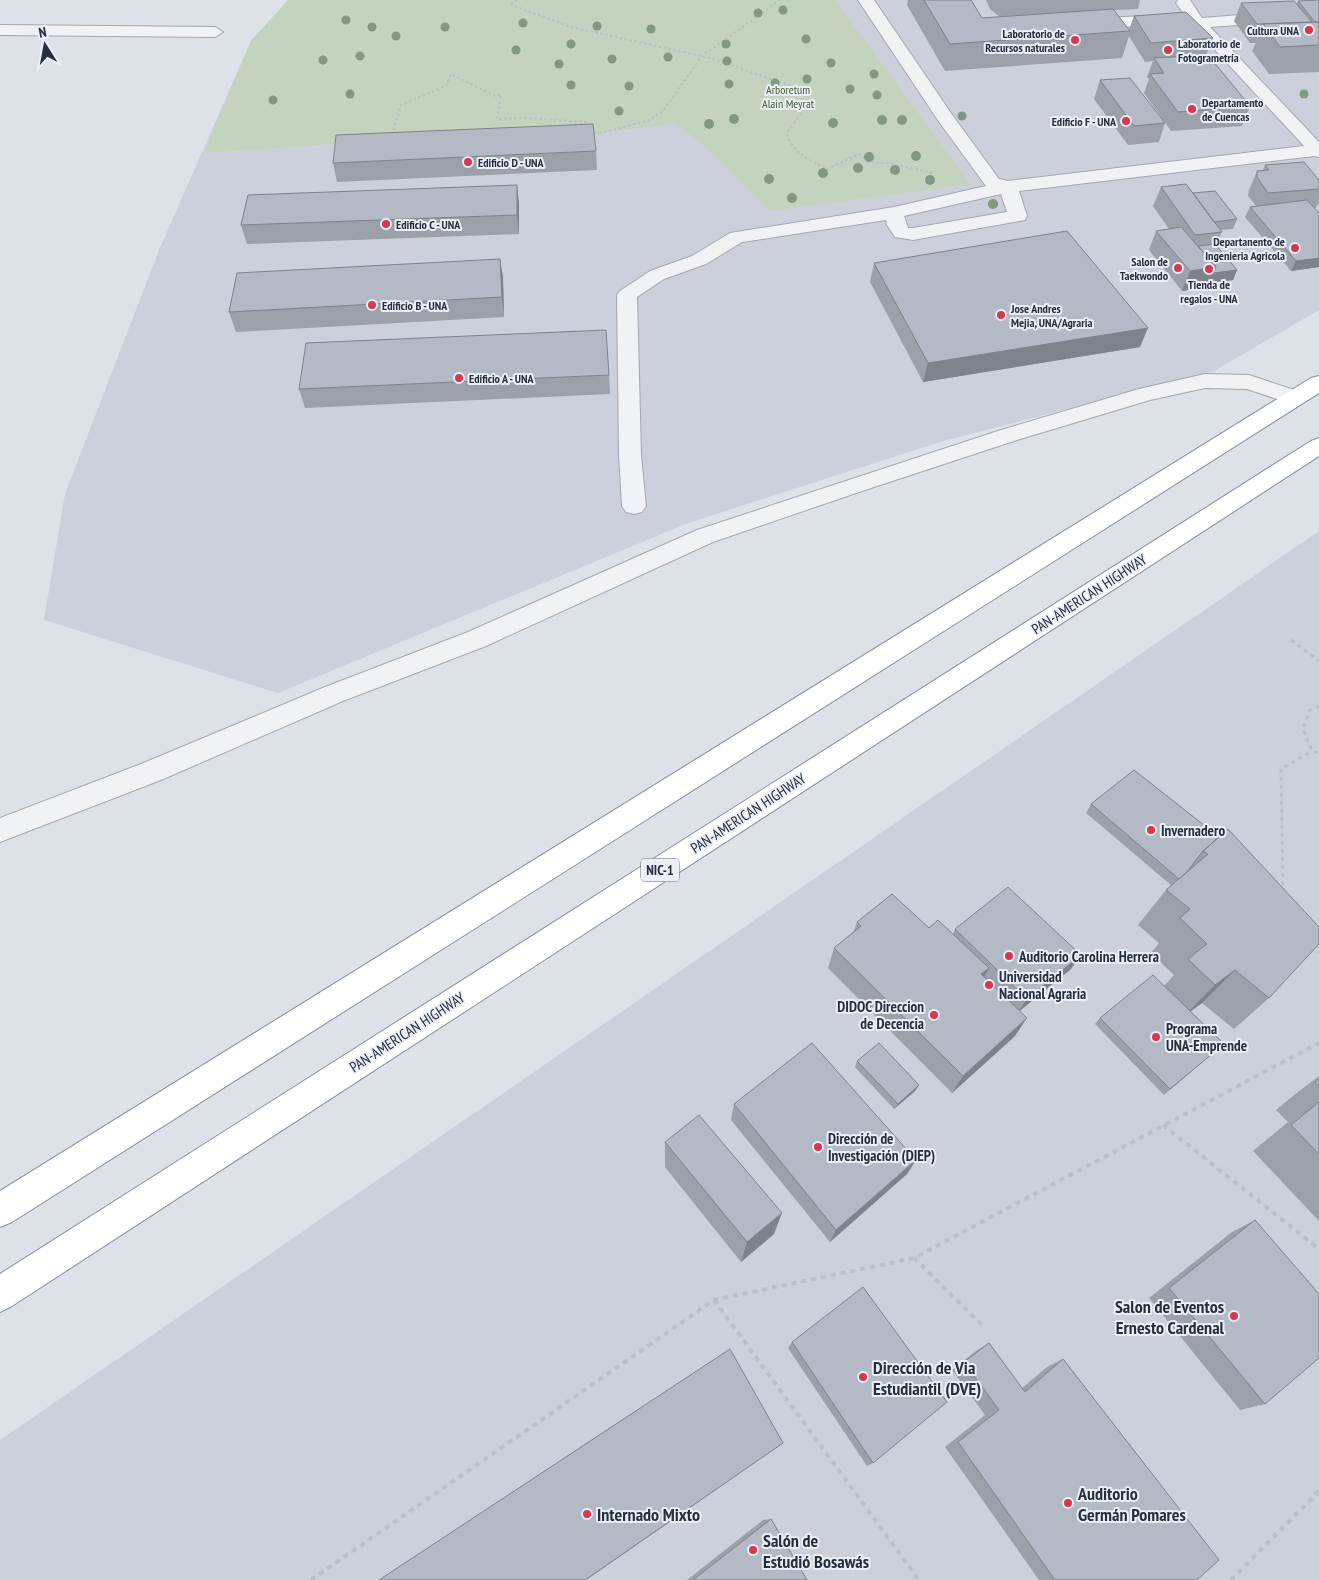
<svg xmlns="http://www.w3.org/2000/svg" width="1319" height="1580" viewBox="0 0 1319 1580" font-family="'PT Sans Narrow',sans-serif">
<rect width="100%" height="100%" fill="#dde1e8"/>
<!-- built -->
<path fill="#cbd0da" d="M288,0H1319V310L1214,371L943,441L688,523L278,693L44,620L65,494L159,250L251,41Z
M1319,531V1580H0V1440Z"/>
<!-- green -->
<path fill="#c3d3bd" d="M288,0H835L970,184L770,211L711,152L676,123L584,135L345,143L204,153L251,41Z"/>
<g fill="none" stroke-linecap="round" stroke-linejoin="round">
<!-- minor casing -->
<g stroke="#a2a8b2" stroke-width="2">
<path id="minor" d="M858,0H874L953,116L999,179L1008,181L1304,146L1190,23L1086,29L1078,24L1086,19L1184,14L1176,3L1178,0H1190L1202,18L1319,9V19L1210,27L1319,142V157L1314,156L1019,191L1027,216L1025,220L913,240L895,237L887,225L886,220L742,242L706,264L664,279L637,297L641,455L646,506L642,512L634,514L626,512L622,506L619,455L617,295L620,291L650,271L692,256L730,233L894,207L986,186L937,119ZM1001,194L1007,212L913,228H908L904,216Z
M0,25L215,27L223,32L215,37L0,35Z
M1205,374L1249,375L1303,393L1306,398L1303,403L1295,405L1247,389L1205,388L1150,400L1017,440L862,491L713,542L486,646L343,701L161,780L0,842V818L141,764L325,687L468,632L697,530L1001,430L1139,389Z"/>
</g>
<!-- highway casing -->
<g stroke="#838fa0" stroke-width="2">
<path id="highway" d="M1319,376V393L12,1222L0,1227V1191L1311,378Z
M1319,438V456L12,1306L0,1312V1274L1311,441Z"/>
</g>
<!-- path-far2 -->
<path stroke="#bbbfc7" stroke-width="2" stroke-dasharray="2.5 2.5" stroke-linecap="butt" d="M517,0L509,4L571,27L710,58L809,92L800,115L787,133C792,154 810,160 828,169L859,154L869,162L888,163L933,173
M392,135L401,105L446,86L451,74L495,96L501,95L497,119L526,118L585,122L597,134L650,120L663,111L702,56L780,0"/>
<!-- path-far1 -->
<path stroke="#bbbfc7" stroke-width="3" stroke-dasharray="4 4" stroke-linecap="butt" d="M1291,640L1319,661
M1319,706L1310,710L1303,728L1312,751L1319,753
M1283,893L1281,769L1312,751
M1312,946L1319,952"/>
<!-- path -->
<path stroke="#bbbfc7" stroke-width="4" stroke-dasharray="5 5" stroke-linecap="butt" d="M1163,1125L1319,1249
M914,1258L982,1325
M714,1300L919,1580
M311,1580L714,1300L914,1258L1319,1043
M1231,1580L1319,1491"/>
<!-- minor -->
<use href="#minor" fill="#f0f2f6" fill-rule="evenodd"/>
<!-- highway -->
<use href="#highway" fill="#fff" fill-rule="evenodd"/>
</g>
<!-- trees -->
<g fill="#839883">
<circle cx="783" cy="10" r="4.5"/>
<circle cx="758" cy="13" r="4.5"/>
<circle cx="346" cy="20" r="4.5"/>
<circle cx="523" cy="23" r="4.5"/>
<circle cx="597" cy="26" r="4.5"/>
<circle cx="372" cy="27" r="4.5"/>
<circle cx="445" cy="27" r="4.5"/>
<circle cx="651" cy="29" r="4.5"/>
<circle cx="396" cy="36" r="4.5"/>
<circle cx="806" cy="39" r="4.5"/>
<circle cx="571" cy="44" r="4.5"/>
<circle cx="726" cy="44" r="4.5"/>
<circle cx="516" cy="50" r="4.5"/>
<circle cx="360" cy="56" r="4.5"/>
<circle cx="668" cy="57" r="4.5"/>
<circle cx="612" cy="59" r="4.5"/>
<circle cx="323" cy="60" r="4.5"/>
<circle cx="727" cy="61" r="4.5"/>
<circle cx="831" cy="63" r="4.5"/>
<circle cx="559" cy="64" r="4.5"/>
<circle cx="874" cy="74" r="4.5"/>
<circle cx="807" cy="79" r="4.5"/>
<circle cx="775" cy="83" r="4.5"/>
<circle cx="729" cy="84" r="4.5"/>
<circle cx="571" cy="85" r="4.5"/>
<circle cx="629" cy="86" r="4.5"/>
<circle cx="850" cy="89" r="4.5"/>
<circle cx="350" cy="94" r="4.5"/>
<circle cx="1304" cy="94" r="4.5"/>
<circle cx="877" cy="95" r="4.5"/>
<circle cx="273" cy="100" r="4.5"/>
<circle cx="780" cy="105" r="4.5"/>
<circle cx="619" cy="111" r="4.5"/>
<circle cx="962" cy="116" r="4.5"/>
<circle cx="734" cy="119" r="5"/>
<circle cx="882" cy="120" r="5"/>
<circle cx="902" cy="120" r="5"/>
<circle cx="833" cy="123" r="5"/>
<circle cx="709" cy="124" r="5"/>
<circle cx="916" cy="156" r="5"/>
<circle cx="869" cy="157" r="5"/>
<circle cx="858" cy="168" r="5"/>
<circle cx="895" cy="170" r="5"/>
<circle cx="823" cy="173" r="5"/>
<circle cx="769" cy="179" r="5"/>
<circle cx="930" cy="180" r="5"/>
<circle cx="792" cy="198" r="5"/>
<circle cx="993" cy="204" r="5"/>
</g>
<!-- wall -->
<path fill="#9ba0a9" d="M908,0H971L982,18L1000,17L990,9L986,0H1140L1138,9L1114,10L1129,30L1134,16L1213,38L1206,55L1250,106L1242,126L1171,131L1144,93L1149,79L1147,77L1153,61L1145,62L1129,36L1122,58L945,71L907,5Z
M1319,0V72L1269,74L1252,51L1256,43H1250L1234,21L1241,3L1297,4L1298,1Z
M1100,80L1165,123L1159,142L1128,145L1094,99Z
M596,151L597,170L337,182L333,163Z
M1265,165L1319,180V202L1316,208H1314L1319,213V267L1291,271L1245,217L1250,207L1256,206L1248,196L1249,190L1257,171L1263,170Z
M517,185L519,204V234L247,244L241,225Z
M1161,187L1193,193L1237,219L1233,229L1220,230L1222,232L1216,245L1237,270L1233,280L1209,283L1207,287L1182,291L1149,250L1156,231L1169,229L1153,206Z
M500,259L503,278L504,317L236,332L229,312Z
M874,263L1140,347L923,382L870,282Z
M609,375L610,394L305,408L299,389Z
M1091,804L1219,837L1269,998L1234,1029L1202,1003L1190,1011L1224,1044L1164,1095L1095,1024L1100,1018L1164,986L1174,975L1151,953L1159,943L1138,925L1166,890L1171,885L1086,813Z
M857,922L929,928L953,934L955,929L1071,969L1020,1011L1015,1036L952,1093L828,968L834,948L853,933Z
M857,1061L915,1091L894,1109L855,1067Z
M1319,1076V1221L1253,1151L1288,1122L1276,1110L1298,1092Z
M734,1104L916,1160L907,1174L830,1242L731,1120Z
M665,1142L774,1234L741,1262L665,1167Z
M1255,1220L1265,1404L1240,1410L1149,1298L1232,1232Z
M792,1342L873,1463L867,1466L788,1348Z
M989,1343L1022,1388L1047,1367L1063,1359L1197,1580H1039L945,1447L985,1415L952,1370L976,1351Z
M771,1519L807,1580H687L763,1520Z"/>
<!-- shaded-wall -->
<path fill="#7e828a" d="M517,185L519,204V234L517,215Z
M1319,258V267L1291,271L1296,261Z
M500,259L503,278L504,317L502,297Z
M1216,267L1237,270L1233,280L1209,283L1207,287L1182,291L1190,271Z
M1148,328L1140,347L923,382L928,363Z
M1081,955L1071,969L1018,1012L1027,999Z
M989,968L978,987L981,974Z
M1235,970L1202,1003L1183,1017L1215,985Z
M1027,1018L1015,1036L952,1093L963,1076Z
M919,1085L915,1091L894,1109L898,1104Z
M916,1160L907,1174L830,1242L836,1230Z
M782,1213L774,1234L741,1262L747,1242Z
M783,1443L776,1448L586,1580H585Z"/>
<!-- building -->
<path fill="#b4bac5" stroke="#7e828a" d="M924,0H971L982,18L1113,9L1130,31L950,44Z
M1319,0V22H1315L1298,1Z
M1294,1L1312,22L1257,24L1241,3Z
M1186,12L1213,38L1151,43L1134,16Z
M1319,22V45L1280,47L1263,24Z
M1208,55L1250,106L1178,112L1150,74L1164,73L1154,58Z
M1130,78L1165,123L1134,126L1100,80Z
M593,124L596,151L333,163L336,135Z
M1304,162L1319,180V189L1268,193L1257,177V171L1269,170L1265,165Z
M1186,184L1222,232L1195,235L1161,187Z
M517,185V215L241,225L248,195Z
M1215,191L1237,219L1214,222L1193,193Z
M1307,200L1319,213V258L1296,261L1250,207Z
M1181,227L1216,267L1190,271L1156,231Z
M1067,231L1148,328L928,363L874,263Z
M1215,244L1237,270L1213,273L1216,267L1198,246Z
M500,259L502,297L229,312L237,273Z
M606,330L609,375L299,389L306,343Z
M1134,770L1219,837L1203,851L1186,873L1179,879L1091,804Z
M1228,829L1319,927V944L1269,998L1235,970L1215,985L1188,959L1207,944L1180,918L1190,909L1166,890L1208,854L1203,851Z
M1008,887L1081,955L1027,999L955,929Z
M892,894L929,928L938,920L989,968L981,974L1027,1018L963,1076L834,948L861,926L857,922Z
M1153,975L1224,1044L1170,1089L1100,1018Z
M812,1043L916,1160L836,1230L734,1104Z
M879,1043L919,1085L898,1104L857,1061Z
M1319,1079V1086L1315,1082Z
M1319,1102V1154L1291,1125Z
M699,1115L782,1213L747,1242L665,1142Z
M1255,1220L1319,1294V1358L1265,1404L1169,1288Z
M863,1287L947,1402L873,1463L792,1342Z
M989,1343L1025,1392L1063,1359L1219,1560L1197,1580H1055L958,1442L999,1410L964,1362Z
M730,1349L783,1443L585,1580H379Z
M771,1519L807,1580H693Z"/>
<!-- markers -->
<g fill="#d93650" stroke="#ecf0f6" stroke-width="2">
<circle cx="1309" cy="30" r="5"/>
<circle cx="1075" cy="40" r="5"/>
<circle cx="1168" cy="50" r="5"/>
<circle cx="1192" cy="109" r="5"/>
<circle cx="1126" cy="121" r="5"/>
<circle cx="468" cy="162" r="5"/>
<circle cx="386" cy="224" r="5"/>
<circle cx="1295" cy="248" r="5"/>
<circle cx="1178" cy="268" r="5"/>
<circle cx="1209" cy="269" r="5"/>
<circle cx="372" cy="305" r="5"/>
<circle cx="1001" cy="315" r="5"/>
<circle cx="459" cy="378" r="5"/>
<circle cx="1151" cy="830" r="5"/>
<circle cx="1009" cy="956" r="5"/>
<circle cx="989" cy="985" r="5"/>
<circle cx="934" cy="1015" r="5"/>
<circle cx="1156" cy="1037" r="5"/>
<circle cx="818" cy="1147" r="5"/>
<circle cx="1234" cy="1316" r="5"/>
<circle cx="863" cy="1377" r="5"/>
<circle cx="1068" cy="1503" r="5"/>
<circle cx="587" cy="1514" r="5"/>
<circle cx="753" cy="1550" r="5"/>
</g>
<g text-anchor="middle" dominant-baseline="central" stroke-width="4" stroke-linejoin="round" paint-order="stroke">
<!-- far-poi labels -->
<g font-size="12" font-weight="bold" fill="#252f40" stroke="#ecf0f6" text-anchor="start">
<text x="1299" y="30" text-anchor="end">Cultura UNA</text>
<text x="1065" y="33" text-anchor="end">Laboratorio de<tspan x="1065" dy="14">Recursos naturales</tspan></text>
<text x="1178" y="43">Laboratorio de<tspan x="1178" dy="14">Fotogrametría</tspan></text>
<text x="1202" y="102">Departamento<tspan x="1202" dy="14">de Cuencas</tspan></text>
<text x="1116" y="121" text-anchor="end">Edificio F - UNA</text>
<text x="478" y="162">Edificio D - UNA</text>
<text x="396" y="224">Edificio C - UNA</text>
<text x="1285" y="241" text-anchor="end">Departanento de<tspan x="1285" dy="14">Ingenieria Agricola</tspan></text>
<text x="1168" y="261" text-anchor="end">Salon de<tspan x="1168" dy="14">Taekwondo</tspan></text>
<text x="1209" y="284" text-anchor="middle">Tienda de<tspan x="1209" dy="14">regalos - UNA</tspan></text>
<text x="382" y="305">Edificio B - UNA</text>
<text x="1011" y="308">Jose Andres<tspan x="1011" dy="14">Mejia, UNA/Agraria</tspan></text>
<text x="469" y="378">Edificio A - UNA</text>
</g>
<!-- far-park labels -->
<g font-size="12" fill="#3a5d31" stroke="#ecf0f6">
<text x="788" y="89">Arboretum<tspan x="788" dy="14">Alain Meyrat</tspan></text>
</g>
<!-- shield labels -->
<rect fill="#ecf0f6" stroke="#616977" stroke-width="1" x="641" y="858.5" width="38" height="23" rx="4"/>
<g font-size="14" font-weight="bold" fill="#252f40">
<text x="660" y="870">NIC-1</text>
</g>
<!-- street labels -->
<g font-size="15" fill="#252f40" stroke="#ecf0f6">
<text transform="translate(1089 594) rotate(-33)">PAN-AMERICAN HIGHWAY</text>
<text transform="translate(748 813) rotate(-33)">PAN-AMERICAN HIGHWAY</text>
<text transform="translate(407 1032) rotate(-33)">PAN-AMERICAN HIGHWAY</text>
</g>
<!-- poi labels -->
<g font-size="15" font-weight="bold" fill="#252f40" stroke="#ecf0f6" text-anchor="start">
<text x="1161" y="830">Invernadero</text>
<text x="1019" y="956">Auditorio Carolina Herrera</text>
<text x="999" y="976">Universidad<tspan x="999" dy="17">Nacional Agraria</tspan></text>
<text x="924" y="1006" text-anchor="end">DIDOC Direccion<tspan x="924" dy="17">de Decencia</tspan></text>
<text x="1166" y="1028">Programa<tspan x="1166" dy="17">UNA-Emprende</tspan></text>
<text x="828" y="1138">Dirección de<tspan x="828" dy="17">Investigación (DIEP)</tspan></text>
</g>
<!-- near-poi labels -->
<g font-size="18" font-weight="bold" fill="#252f40" stroke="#ecf0f6" text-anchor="start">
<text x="1224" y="1306" text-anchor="end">Salon de Eventos<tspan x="1224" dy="21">Ernesto Cardenal</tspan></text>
<text x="873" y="1367">Dirección de Via<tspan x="873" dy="21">Estudiantil (DVE)</tspan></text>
<text x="1078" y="1493">Auditorio<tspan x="1078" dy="21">Germán Pomares</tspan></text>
<text x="597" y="1514">Internado Mixto</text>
<text x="763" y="1540">Salón de<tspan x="763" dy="21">Estudió Bosawás</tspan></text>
</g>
</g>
<!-- north arrow -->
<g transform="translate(45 45) rotate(349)" stroke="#ecf0f6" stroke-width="4" paint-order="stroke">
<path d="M0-4L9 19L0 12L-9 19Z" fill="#252f40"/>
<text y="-8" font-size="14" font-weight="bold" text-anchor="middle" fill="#252f40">N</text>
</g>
</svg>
